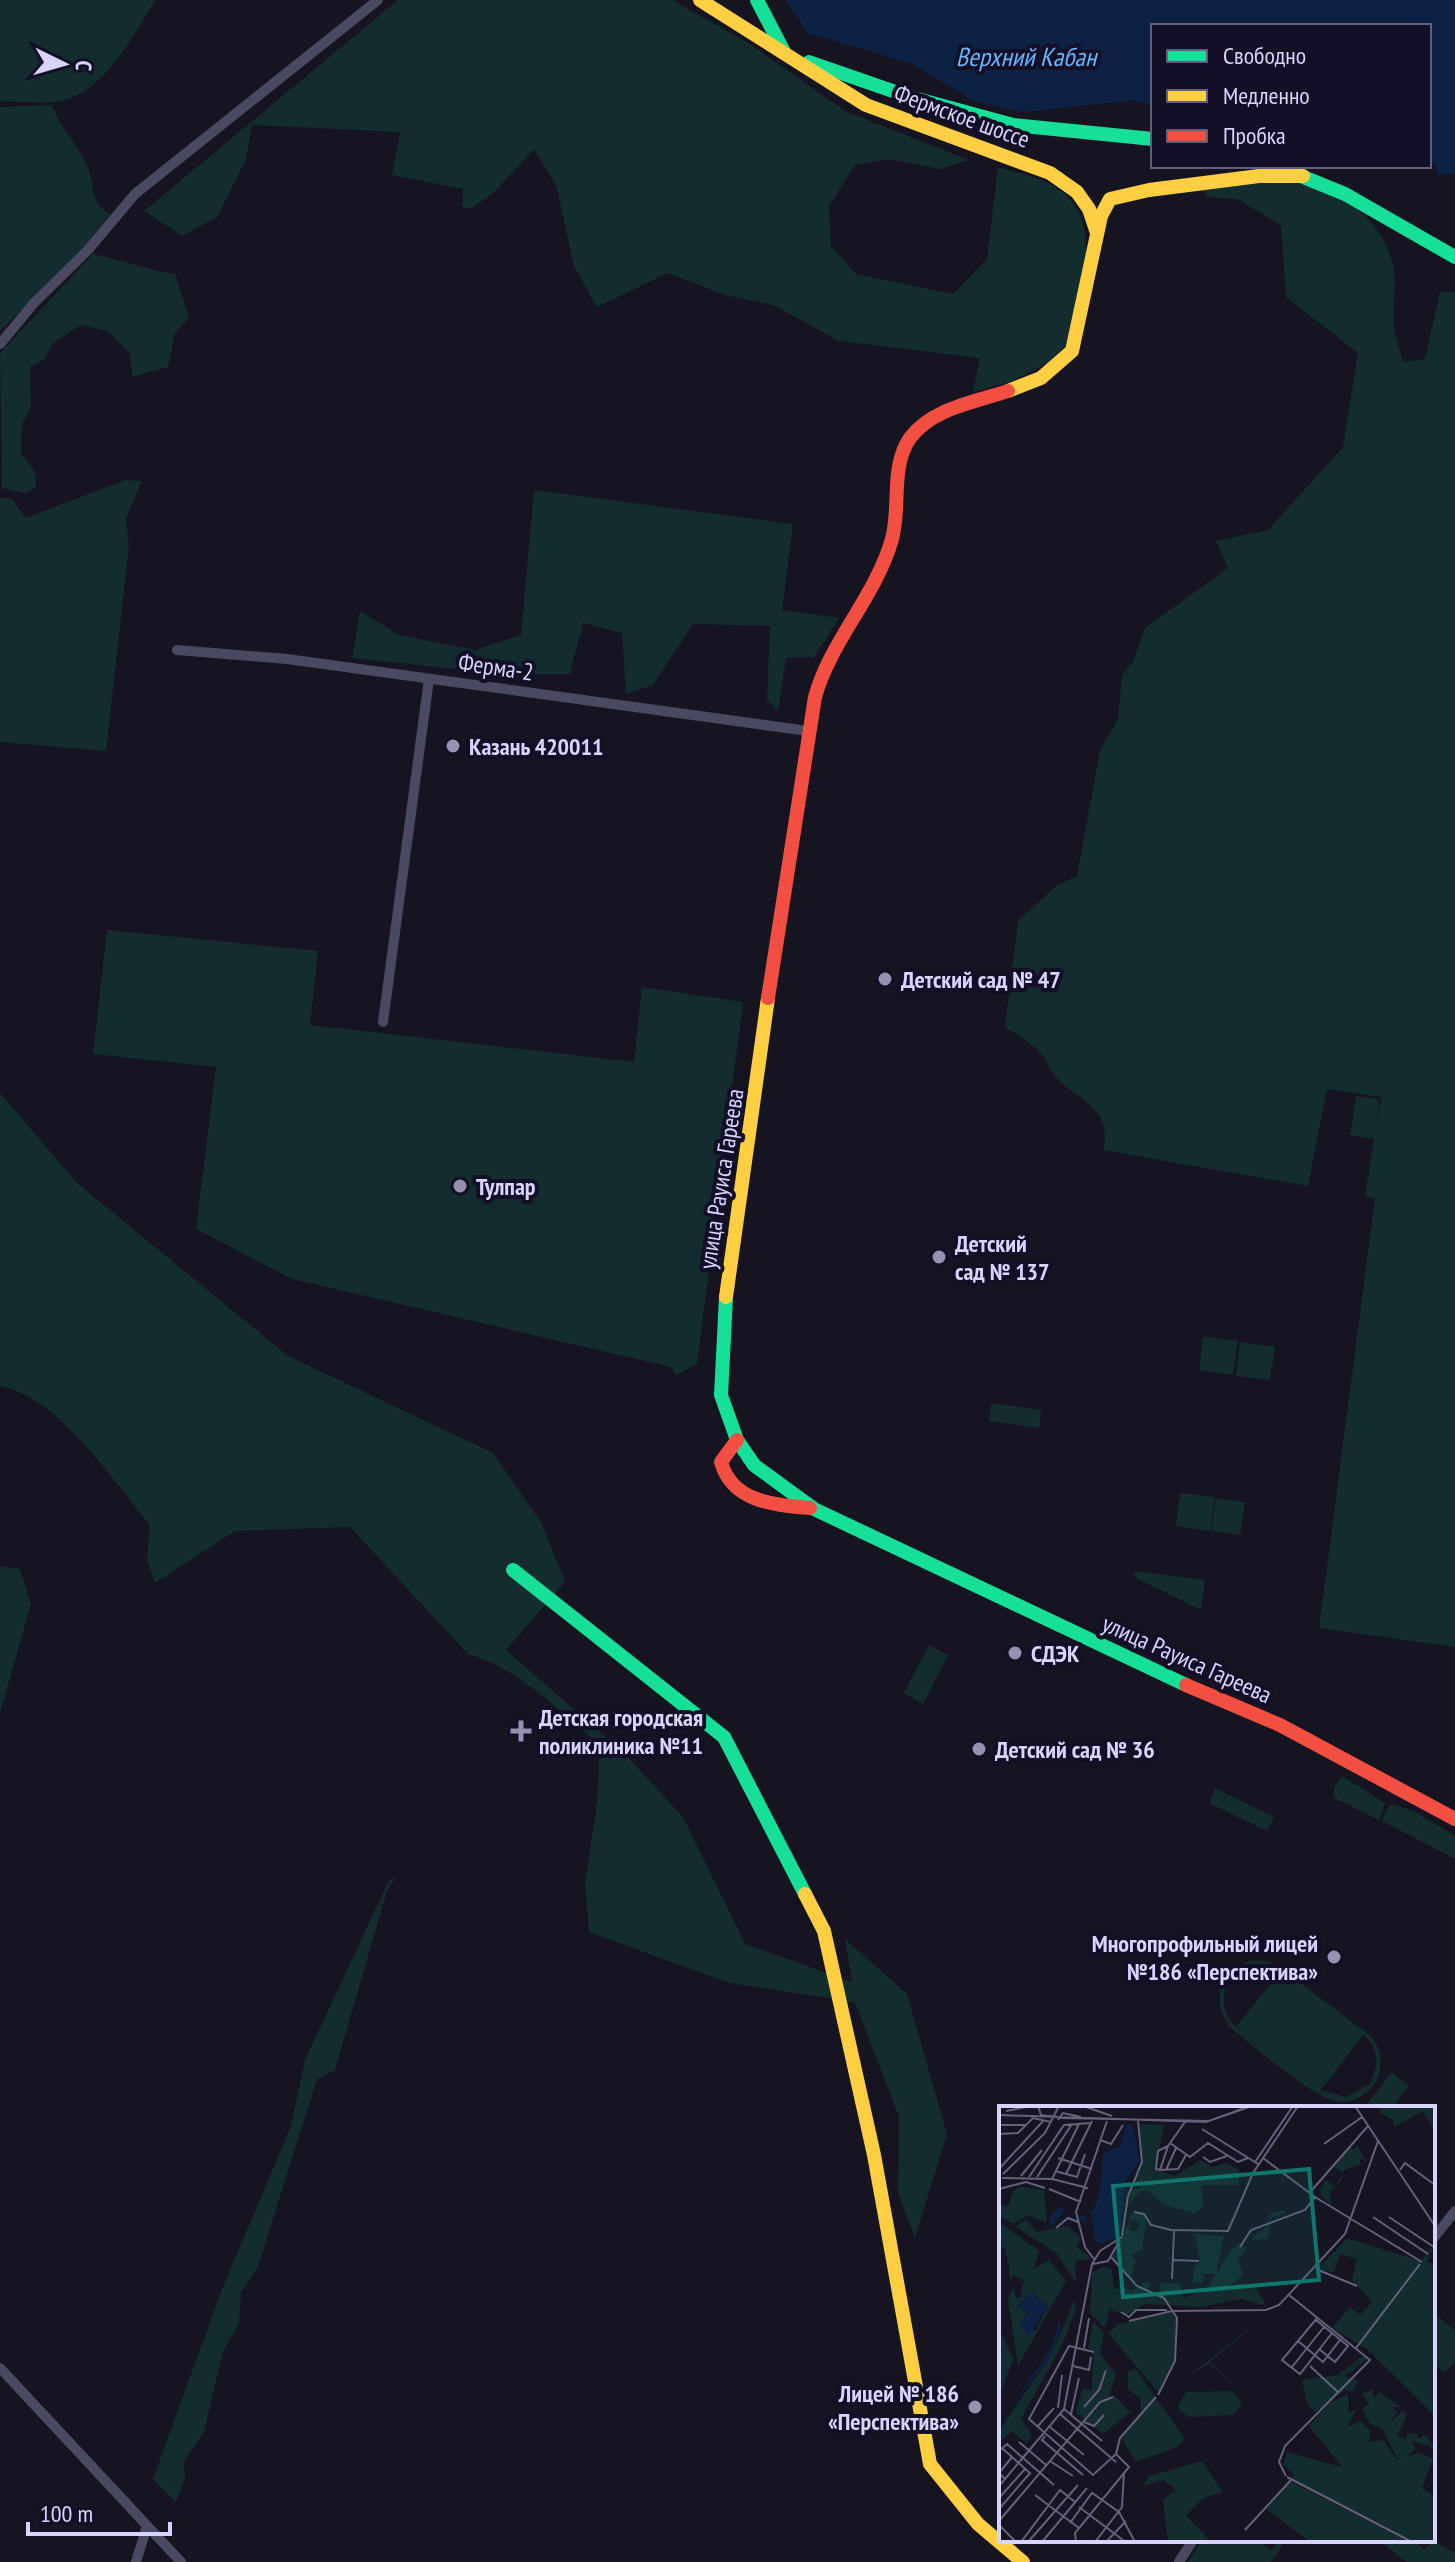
<svg xmlns="http://www.w3.org/2000/svg" width="1455" height="2562" viewBox="0 0 1455 2562" font-family="'PT Sans Narrow',sans-serif">
<rect width="100%" height="100%" fill="#161421"/>
<!-- green -->
<path fill="#132c2d" fill-rule="evenodd" d="M0,0H156C134,33 110,83 71,98C50,106 23,101 2,101L0,104Z
M398,0H672L750,44L845,111L969,160L940,169L888,159L855,165L829,206L831,246L856,274L953,294L987,259L998,167C1013,172 1031,175 1046,182C1115,212 1077,304 1062,356L1010,382L973,392L980,358L839,341L773,305L725,295L668,273L597,307L574,266L556,185L534,149L494,192L471,209L462,207L463,189L392,175L400,132L252,125L246,159L217,217L182,236L144,211Z
M52,105C60,128 77,144 87,165C95,184 89,204 111,214L84,247L0,331V107Z
M1266,179C1320,182 1380,206 1393,265C1397,284 1392,306 1394,326C1395,338 1400,350 1403,362L1425,359L1440,292H1455V1647L1319,1628L1375,1198L1365,1196L1374,1139L1350,1135L1356,1096L1379,1099L1376,1129L1381,1097L1327,1089L1308,1186L1103,1150C1114,1107 1076,1101 1055,1076C1049,1069 1047,1060 1041,1054C1032,1043 1017,1035 1005,1027L1018,921L1057,885L1077,876L1100,750L1118,719L1122,675L1133,662L1145,628L1228,568L1216,541L1268,530L1343,447L1358,353L1286,297L1281,225L1237,199L1208,197L1199,187Z
M93,254C121,259 146,270 175,274L189,318L175,333L168,367L132,377L130,353L108,331L81,325L53,343L45,359L30,367L31,408L22,424L21,453L35,472L36,487L25,493L2,488L0,353Z
M125,480L142,481L126,519L129,545L106,751L0,742V498H11L26,518Z
M534,490L793,524L782,610L839,618L814,657L786,658L778,711L767,699L770,626L693,624L653,685L626,694L622,633L583,623L570,674H504L352,658L360,611L399,635L475,650L521,635Z
M107,930L318,951L310,1025L634,1062L642,987L743,1002L697,1364L676,1375L671,1367L292,1279L196,1229L216,1067L93,1054Z
M0,1093L77,1183L288,1356L493,1453L541,1522L565,1582L506,1650L624,1753L683,1817L745,1944L852,1982L845,1939L907,1994L947,2134L915,2238L898,2193L899,2117L855,2002L729,1983L589,1932L585,1884L597,1803L600,1745C559,1712 519,1668 468,1654L350,1527L235,1531L155,1583L147,1560L150,1525C112,1480 60,1398 0,1386Z
M1203,1336L1238,1341L1233,1375L1199,1370Z
M1240,1342L1275,1347L1270,1380L1236,1376Z
M991,1403L1041,1410L1039,1428L989,1421Z
M1180,1493L1215,1497L1210,1531L1176,1526Z
M1216,1498L1245,1502L1240,1535L1211,1531Z
M0,1566L20,1569L31,1604L0,1713Z
M1135,1571L1205,1580L1201,1610L1134,1577Z
M929,1645L948,1655L923,1704L904,1693Z
M1342,1776L1385,1803L1379,1820L1334,1798V1787Z
M1215,1788L1274,1817L1267,1831L1209,1803Z
M1390,1804L1414,1811L1455,1836V1859L1382,1821Z
M396,1877L387,1891L335,2070L317,2079L258,2266L241,2293L239,2324L223,2351L204,2432L184,2461L185,2478L176,2502L153,2479L222,2289L291,2126L305,2060L389,1880Z
M1253,1960L1269,1962L1282,1969L1372,2037C1380,2049 1384,2063 1378,2077C1371,2095 1351,2105 1333,2101C1312,2095 1246,2042 1228,2025C1210,1999 1223,1967 1253,1960ZM1261,1965L1280,1972L1236,2027C1212,2003 1226,1965 1261,1965ZM1363,2035C1379,2048 1380,2067 1369,2084L1346,2097L1321,2090Z
M1392,2072L1409,2086L1392,2108H1372L1367,2104Z
M1433,2313L1455,2330V2361L1445,2373L1433,2363Z
M1202,2540H1259L1271,2551L1280,2540L1282,2546L1271,2562H1188Z
M1379,2540H1414L1424,2550L1433,2541L1455,2553V2562H1406Z"/>
<!-- water -->
<path fill="#0d2144" d="M785,0H1455V173L1438,175L1435,165L1429,159V26H1153V105L1134,100L1024,112L974,101L910,63L808,33Z"/>
<g fill="none" stroke-linecap="round" stroke-linejoin="round">
<!-- street -->
<path stroke="#4a4962" stroke-width="10" d="M0,344L34,303L87,251L135,194L378,0
M177,650L287,659L808,731
M383,1022L429,679
M1433,2239L1455,2211
M0,2368L181,2562
M136,2562L147,2526
M1179,2562L1193,2540"/>
<!-- fast -->
<path stroke="#16e098" stroke-width="14" d="M757,0L783,50
M809,62L910,97L1013,125L1153,139
M1296,174L1345,194L1455,257
M726,1297L721,1395L737,1440L754,1465L814,1509L1186,1685
M513,1570L724,1737L805,1894"/>
<!-- slow -->
<path stroke="#ffcf43" stroke-width="14" d="M700,0L866,105L1050,173L1077,192L1089,209L1097,233
M1008,391L1041,378L1072,351L1101,216L1110,199L1149,190L1259,176H1303
M726,1297L768,998
M805,1894L824,1931L874,2155L930,2464L978,2524L1023,2562"/>
<!-- jam -->
<path stroke="#f24e42" stroke-width="14" d="M768,998L815,697C831,640 876,596 892,539C901,506 890,467 910,438C932,408 976,402 1008,391
M737,1440L721,1462C732,1502 774,1505 810,1508
M1186,1685L1280,1725L1455,1819"/>
</g>
<!-- markers -->
<g fill="#9591b1" stroke="#130f26" stroke-width="3">
<circle cx="453" cy="746" r="8"/>
<circle cx="885" cy="979" r="8"/>
<circle cx="460" cy="1186" r="8"/>
<circle cx="939" cy="1257" r="8"/>
<circle cx="1015" cy="1653" r="8"/>
<path d="M517 1719h8v8h8v8h-8v8h-8v-8h-8v-8h8z"/>
<circle cx="979" cy="1749" r="8"/>
<circle cx="1334" cy="1957" r="8"/>
<circle cx="975" cy="2407" r="8"/>
</g>
<g text-anchor="middle" dominant-baseline="central" stroke-width="8" stroke-linejoin="round" paint-order="stroke">
<!-- street labels -->
<g font-size="24" fill="#d9d4ff" stroke="#130f26">
<text transform="translate(962 116) rotate(20)">Фермское шоссе</text>
<text transform="translate(496 667) rotate(8)">Ферма-2</text>
<text transform="translate(721 1179) rotate(-81)">улица Рауиса Гареева</text>
<text transform="translate(1187 1659) rotate(24)">улица Рауиса Гареева</text>
</g>
<!-- poi labels -->
<g font-size="24" font-weight="bold" fill="#d9d4ff" stroke="#130f26" text-anchor="start">
<text x="469" y="746">Казань 420011</text>
<text x="901" y="979">Детский сад № 47</text>
<text x="476" y="1186">Тулпар</text>
<text x="955" y="1243">Детский<tspan x="955" dy="28">сад № 137</tspan></text>
<text x="1031" y="1653">СДЭК</text>
<text x="539" y="1717">Детская городская<tspan x="539" dy="28">поликлиника №11</tspan></text>
<text x="995" y="1749">Детский сад № 36</text>
<text x="1318" y="1943" text-anchor="end">Многопрофильный лицей<tspan x="1318" dy="28">№186 «Перспектива»</tspan></text>
<text x="959" y="2393" text-anchor="end">Лицей № 186<tspan x="959" dy="28">«Перспектива»</tspan></text>
</g>
<!-- water labels -->
<g font-size="26" font-style="italic" fill="#62b6ff" stroke="#130f26">
<text x="1026" y="56">Верхний Кабан</text>
</g>
</g>
<!-- overview -->
<g transform="translate(999 2106)">
<rect width="436" height="436" fill="#161421"/>
<path d="M382,0H436V27L424,5L395,21L394,14L381,7ZM140,18L165,19L156,64L176,70L201,54L213,61L228,57L240,64V79H202L205,99L196,107L164,99L149,85H142L130,98L132,84L142,81L136,74L144,59ZM358,39L368,57L362,52L360,59L345,64L341,76L331,86L332,99L320,87L326,74L336,80L344,67L335,61L351,40L354,44ZM21,81L45,84L48,117L29,109L14,118L0,109V98L9,101L14,85ZM281,104L289,106L272,112L268,133L253,134L239,154L244,169L230,181L256,180L268,200L242,193L201,201L146,198L127,209L111,204L115,184L106,222L91,207L93,166L105,161L113,164L115,184L123,179L132,186L147,175L152,179L148,183L158,187L163,186L160,177L181,178L184,192L207,184L232,144L241,137L247,141L258,127L268,121L271,108ZM132,108H144L147,114L143,143L132,149L137,154L132,171L139,179L113,153L130,116L131,125L139,124L140,116L130,114ZM27,114L38,126L69,119L81,132L78,141L93,153L76,155L77,177L58,148L16,120ZM0,116L40,145L35,163L50,154L67,175L19,260L9,194L14,181L17,193L21,191L25,174L14,169L12,173L6,142L0,141ZM33,187L49,199L37,224L21,220L28,206L20,201ZM196,128L225,130L217,168H205L204,177H194L195,161L201,156ZM348,132L422,155L436,137L428,156L436,158V310L369,244L333,222L351,201L361,209L373,196L353,174L358,153L341,148L335,166L319,163ZM75,194L77,202L64,237L22,313L33,329L28,337L12,325L0,337V325L54,246ZM172,206L177,213L175,257L159,286L109,227L119,218ZM271,206L211,256L249,293L210,257L186,273ZM94,215L105,227L101,247L117,268L110,291L116,290L131,306L104,328L77,307L83,283L93,284L94,244L89,242ZM0,221L14,253L0,291ZM365,249L370,252L346,270L359,275L353,286L346,284L316,306L308,298L303,274L339,269ZM136,262L186,333L176,342L137,356L122,331L142,306L141,293L129,283V266ZM374,283V292L380,286L402,301H393L398,306L390,318L404,304L408,310L398,330L407,334L408,327L418,328V333L426,329L436,340V350L431,340L412,335L417,342L408,350L420,347L434,353L423,382L436,390V436H415L292,373L295,368L284,358L288,346L343,361L310,320L331,297L349,288L350,307L357,304L348,321L361,315L371,324L370,336L384,334L398,354L404,351L398,352L383,322L371,318L363,304L370,297L363,288ZM234,285L243,297L234,309L189,311L178,301L187,286ZM203,355L224,386L204,392L187,409L212,436H169L164,394L177,384L164,374L144,380L150,370ZM291,375L411,436H311L267,403Z" fill="#132c2d" fill-rule="evenodd"/>
<path d="M133,17L141,54L127,75L121,129L103,138L96,135L92,107L85,109L88,118L65,105L52,121L50,112L60,100L78,112L93,105L100,91L104,47L121,40L127,19ZM33,187L49,199L30,230L21,220L28,206L19,199ZM61,212L62,222L54,246L6,310L54,239Z" fill="#0d2144"/>
<path fill="none" stroke="#64617a" stroke-width="2" d="M39,0L42,9L63,12L210,15L251,0M84,0L113,10M356,0L436,120M7,5L33,0M0,9L207,16L253,0M59,14L64,7L82,11M0,19H26M203,23L259,58M0,28L19,27L34,12L52,16M101,34L112,38L124,19M171,37L191,51L209,37L239,56L249,52M325,38L363,11M204,51L211,56L228,50M59,52L93,63M264,52L316,91L423,156M256,56L294,0M0,63L45,14M161,64L169,40L186,16M161,64L157,63L159,45L169,40M161,64L179,63L187,49M167,64L177,42M401,64L406,57L436,79M56,65L78,71L86,48M4,68L46,27L60,0M67,68L93,15M22,70L43,44M30,71L65,19L92,17M38,71L73,18M3,72L53,73L89,82M53,73L80,18M0,83L27,76L46,82M50,83L82,96M313,84L369,20M135,106L145,108L152,119L172,124L229,125L254,67L299,0M374,111L429,148M390,111L435,141M57,122L69,112L79,116M123,130L129,90L143,56L139,15M241,141L252,124L306,104L316,91M112,151L138,180L165,192L178,212L176,255L159,289M95,153L86,141L77,106L108,15M173,154L200,155M94,158L109,155L121,134M317,163L358,180M173,173L175,125M122,206L130,211L137,204H168M319,211L283,254L301,268L333,227M317,214L349,240L336,256L320,243M130,215L173,205L267,204L280,199L346,128L379,35M299,235L324,256L341,234M85,242L90,212M357,242L421,158M95,246L70,240L30,313L94,369L117,348L121,332L157,291M74,260L90,264L92,251M311,260L340,287M293,261L325,221M85,301L100,284L107,264M59,302L63,269M65,303L103,335M61,308L117,356M72,308L80,272M85,316L95,320L105,309M39,320L55,302M51,321L85,349M46,330L43,334L84,369M20,336L47,359M3,342L32,368M0,345L8,338L55,379M51,355L74,370M287,370L280,356L286,340L371,254L290,189M288,371L413,436M6,373L0,367L13,351M0,380L65,303L93,158L101,145L123,131M36,389L80,422M0,392L26,363M80,401L124,434M0,403L31,367M0,415L101,296L114,291M71,417L93,387L120,406L136,436M0,419L17,436M246,424L292,374M22,436L61,384L76,396M29,436L79,379M43,436L88,382M77,436L76,427L130,361L117,348M96,436L123,401L125,367M107,436L127,415"/>
<path fill="#0f766e" fill-opacity="0.15" stroke="#0f766e" stroke-width="4" d="M310,63L320,174L124,191L114,80Z"/>
<rect width="436" height="436" fill="none" stroke="#d9d4ff" stroke-width="4"/>
</g>
<!-- legend -->
<rect x="1151" y="24" width="280" height="144" fill="#130f26" stroke="#625e7d" stroke-width="2"/>
<rect x="1167" y="50" width="40" height="12" fill="#16e098" stroke="#625e7d" stroke-width="2"/>
<text x="1223" y="64" font-size="24" fill="#d9d4ff">Свободно</text>
<rect x="1167" y="90" width="40" height="12" fill="#ffcf43" stroke="#625e7d" stroke-width="2"/>
<text x="1223" y="104" font-size="24" fill="#d9d4ff">Медленно</text>
<rect x="1167" y="130" width="40" height="12" fill="#f24e42" stroke="#625e7d" stroke-width="2"/>
<text x="1223" y="144" font-size="24" fill="#d9d4ff">Пробка</text>
<!-- north arrow -->
<g transform="translate(64 64) rotate(95)" stroke="#130f26" stroke-width="6" paint-order="stroke">
<path d="M0-6L14 30L0 20L-14 30Z" fill="#d9d4ff"/>
<text y="-12" font-size="22" font-weight="bold" text-anchor="middle" fill="#d9d4ff">С</text>
</g>
<!-- scale -->
<path d="M28 2522v12h142v-12" fill="none" stroke="#d9d4ff" stroke-width="4"/>
<text x="40" y="2522" font-size="24" fill="#d9d4ff" stroke="#130f26" stroke-width="6" paint-order="stroke">100 m</text>
</svg>
